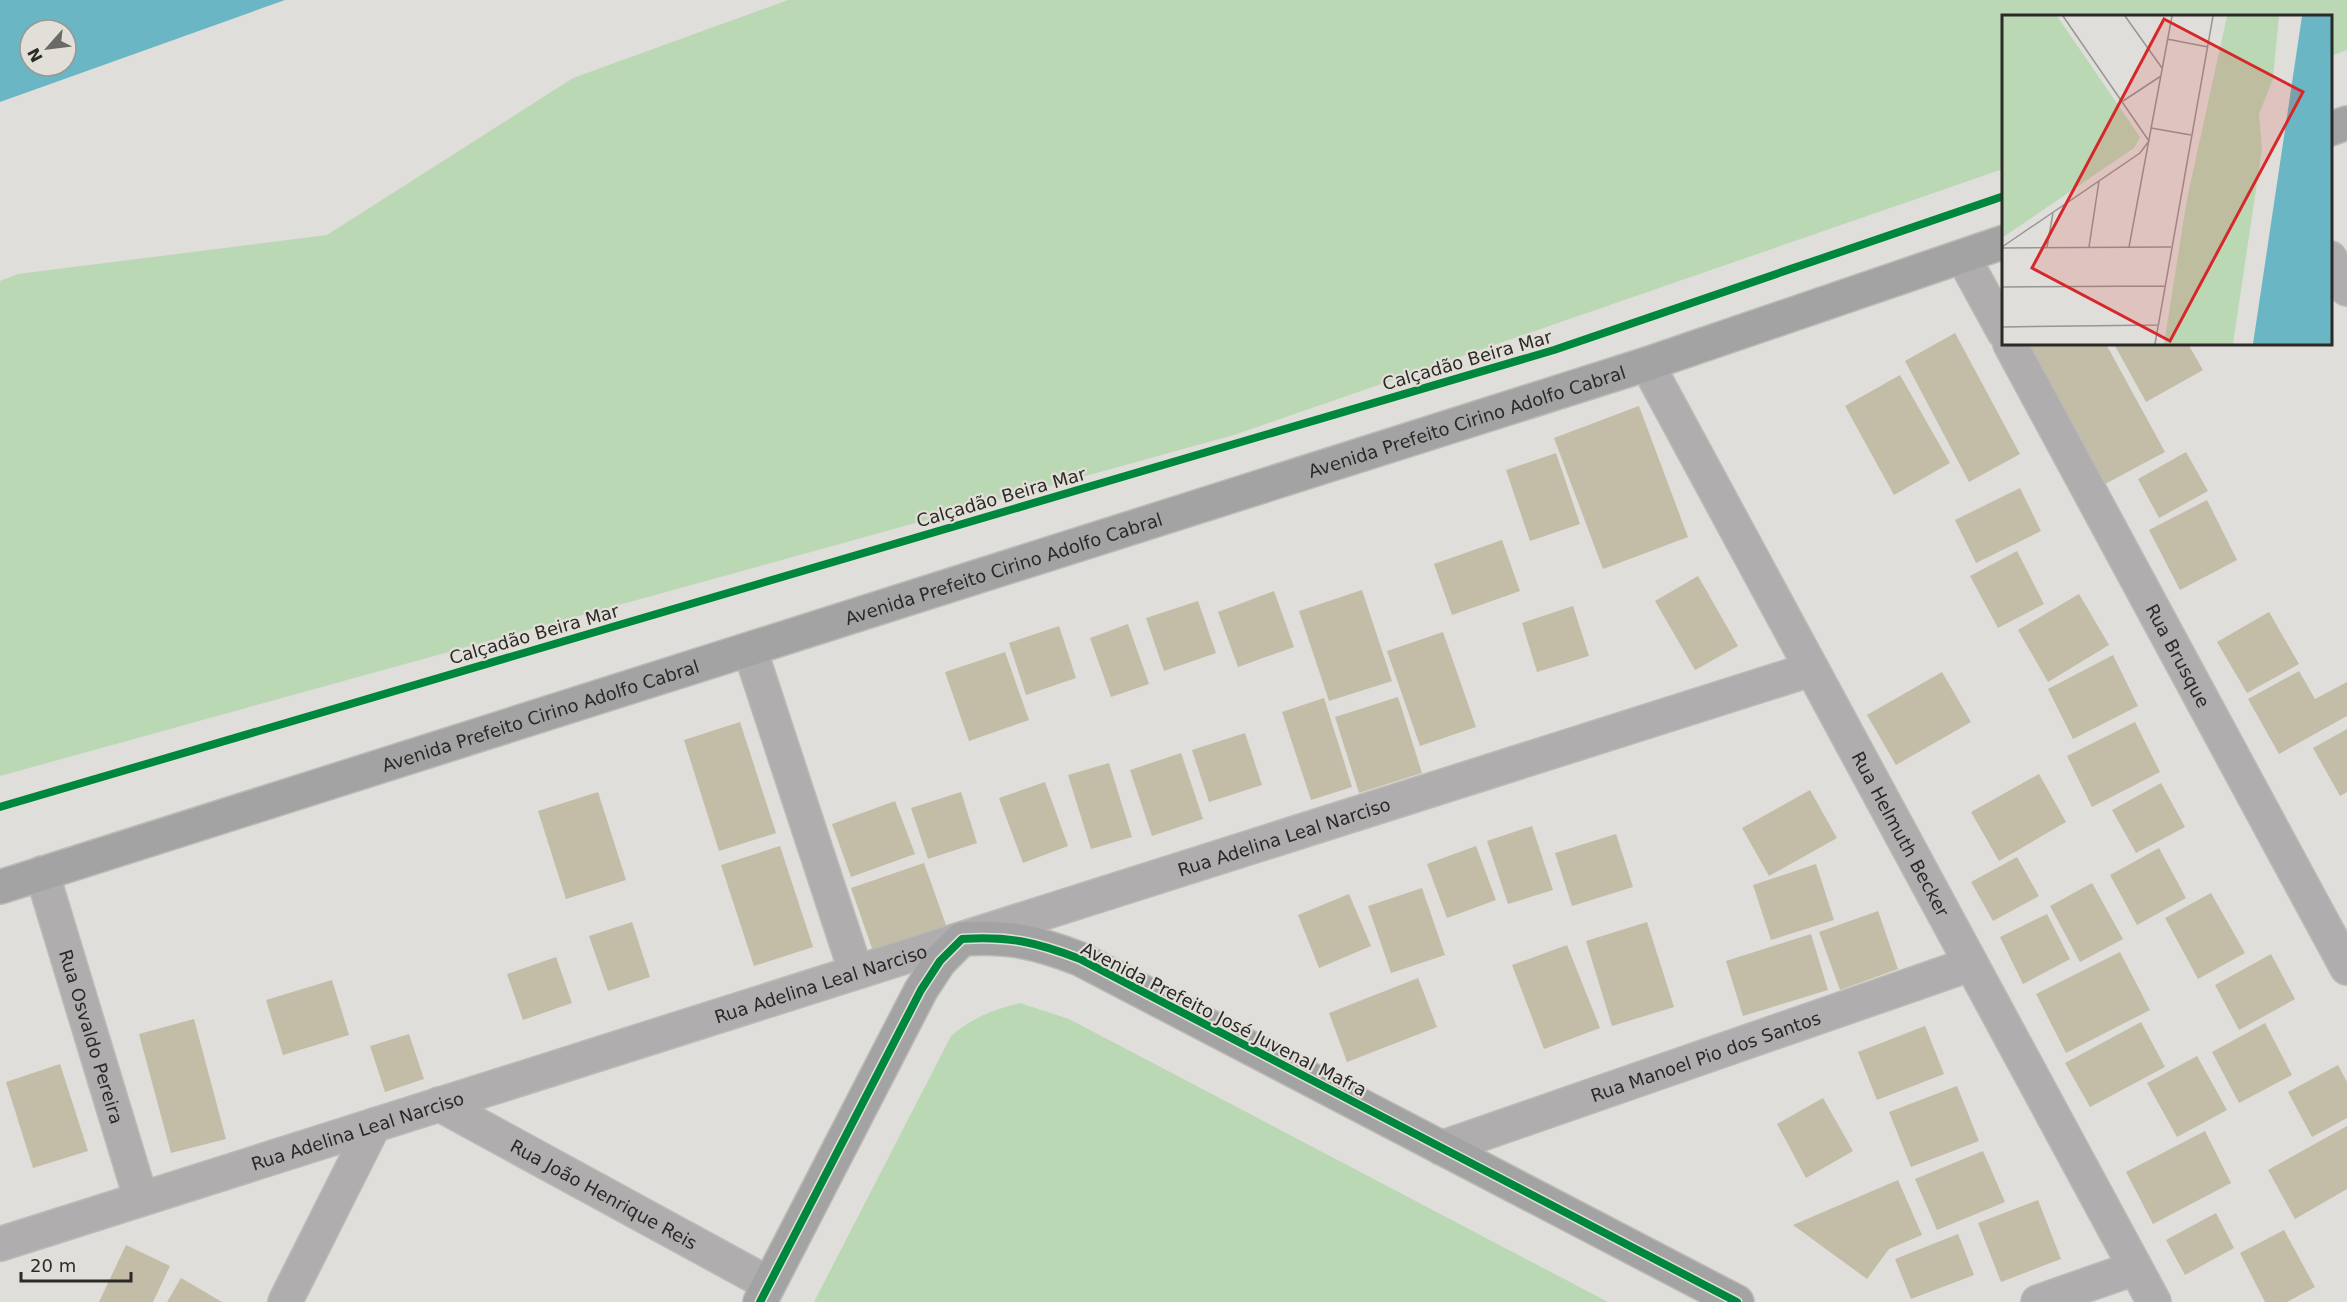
<svg xmlns="http://www.w3.org/2000/svg" width="2347" height="1302" viewBox="0 0 2347 1302" font-family="'DejaVu Sans',sans-serif">
<rect width="100%" height="100%" fill="#e0deda"/>
<!-- green -->
<path fill="#bbd8b4" d="M788,0H2347V50L2331,56L2330,16H2004L2003,169L1234,435L0,776V281L18,274L327,235L573,78Z
M1020,1003L1069,1019L1608,1302H814L951,1036C973,1017 993,1010 1020,1003Z"/>
<!-- water -->
<path fill="#6bb6c4" fill-rule="evenodd" d="M0,0H285L0,102ZM30,30H66V66H30Z"/>
<!-- building -->
<path fill="#c3bca6" d="M1955,333L2020,454L1969,482L1905,361Z
M2029,344H2106L2165,452L2105,484Z
M2114,344H2188L2203,370L2146,402Z
M1900,375L1950,463L1894,495L1845,406Z
M1639,406L1688,537L1603,569L1554,438Z
M2186,452L2208,491L2159,518L2138,479Z
M1556,453L1580,524L1530,541L1506,470Z
M2020,488L2041,531L1976,563L1955,520Z
M2207,500L2237,560L2180,590L2149,530Z
M1502,540L1520,591L1452,615L1434,564Z
M2017,551L2044,604L1998,628L1970,576Z
M1698,576L1738,646L1695,670L1655,601Z
M1362,590L1392,681L1329,701L1299,611Z
M1274,591L1294,647L1238,667L1218,612Z
M2079,594L2109,645L2048,682L2018,630Z
M1198,601L1216,653L1164,671L1146,618Z
M1573,606L1589,656L1537,672L1522,623Z
M2269,612L2299,664L2247,693L2217,642Z
M1128,624L1149,684L1111,697L1090,638Z
M1059,626L1076,678L1026,695L1009,643Z
M1443,632L1476,727L1420,746L1387,651Z
M1005,652L1029,720L969,741L945,672Z
M2113,655L2138,706L2073,739L2048,689Z
M2299,671L2315,699L2347,682V716L2279,754L2248,699Z
M1942,672L1971,722L1896,765L1867,715Z
M1398,697L1422,773L1359,793L1335,717Z
M1324,698L1352,787L1311,800L1282,712Z
M740,722L776,833L719,851L684,740Z
M2135,722L2160,772L2092,807L2067,756Z
M2347,729V792L2340,796L2313,748Z
M1245,733L1262,785L1209,802L1192,750Z
M1181,753L1203,819L1152,836L1130,770Z
M1109,763L1132,837L1091,849L1068,775Z
M2039,774L2066,822L1999,861L1971,812Z
M1045,782L1068,846L1023,863L999,798Z
M2161,783L2185,827L2136,853L2112,810Z
M1810,790L1837,838L1769,876L1742,828Z
M598,792L626,880L566,899L538,811Z
M961,792L977,843L928,859L911,808Z
M895,801L915,854L851,877L832,824Z
M1532,826L1553,890L1508,904L1487,841Z
M1616,834L1633,887L1572,906L1555,853Z
M780,846L813,947L754,966L721,865Z
M1476,846L1496,900L1447,918L1427,864Z
M2159,848L2186,898L2137,925L2110,875Z
M2017,857L2039,896L1993,921L1971,882Z
M924,863L946,925L873,951L851,888Z
M1816,864L1834,920L1771,940L1753,885Z
M2092,883L2123,939L2080,962L2050,906Z
M1422,888L1445,955L1391,973L1368,906Z
M2211,893L2245,953L2198,979L2165,918Z
M1349,894L1371,946L1319,968L1298,915Z
M1878,911L1898,969L1840,990L1819,932Z
M2047,914L2070,959L2023,984L2000,937Z
M632,922L650,977L608,991L589,936Z
M1647,922L1674,1007L1612,1026L1586,941Z
M1811,934L1828,990L1743,1016L1726,961Z
M1567,945L1600,1028L1544,1049L1512,965Z
M2120,952L2150,1010L2066,1053L2036,994Z
M2271,954L2295,999L2239,1030L2215,985Z
M556,957L572,1003L523,1020L507,974Z
M1418,978L1437,1027L1347,1062L1329,1013Z
M332,980L349,1035L283,1055L266,1000Z
M194,1019L226,1139L171,1153L139,1034Z
M2141,1022L2165,1067L2090,1107L2065,1063Z
M2265,1023L2292,1075L2239,1103L2212,1052Z
M1925,1026L1944,1074L1877,1100L1858,1052Z
M409,1034L424,1079L385,1092L370,1046Z
M2197,1056L2227,1110L2177,1137L2147,1083Z
M60,1064L88,1151L33,1168L6,1082Z
M2338,1065L2347,1082V1118L2312,1137L2288,1092Z
M1957,1086L1979,1141L1911,1167L1889,1112Z
M1823,1098L1853,1151L1806,1178L1777,1124Z
M2347,1126V1189L2295,1219L2268,1170Z
M2205,1131L2231,1183L2153,1224L2126,1172Z
M1983,1151L2005,1202L1937,1230L1915,1179Z
M1898,1180L1922,1235L1889,1249L1867,1279L1793,1225Z
M2038,1200L2061,1259L2001,1282L1978,1223Z
M2216,1213L2234,1248L2185,1275L2166,1240Z
M2284,1230L2315,1287L2287,1302H2265L2240,1253Z
M1958,1234L1974,1275L1911,1299L1895,1259Z
M126,1245L170,1266L153,1302H99Z
M181,1278L222,1302H167Z"/>
<g fill="none" stroke-linecap="round" stroke-linejoin="round">
<!-- street casing -->
<g stroke="#bbbab7" stroke-width="36">
<g id="street">
<path d="M1963,257L2004,332"/>
<path d="M2330,258L2347,289"/>
<path id="s1" d="M2010,344L2347,968"/>
<path id="s2" d="M1647,364L2154,1302"/>
<path d="M750,650L856,972"/>
<path id="s3" d="M42,873L141,1199"/>
<path id="s4" d="M439,1104L769,1284"/>
<path id="s5" d="M1441,1148L1971,964"/>
<path id="s6" d="M0,1244L1812,669"/>
<path d="M285,1302L374,1125"/>
<path d="M2038,1302L2135,1268"/>
</g>
</g>
<!-- secondary casing -->
<g stroke="#bbbab7" stroke-width="36">
<g id="secondary">
<path d="M2330,129L2347,123"/>
<path id="s7" d="M0,887L1647,364L2004,242"/>
<path d="M760,1302L921,990L940,961L962,939C1009,936 1036,942 1080,959L1737,1302"/>
</g>
</g>
<!-- street -->
<use href="#street" stroke="#afadad" stroke-width="33"/>
<!-- secondary -->
<use href="#secondary" stroke="#a4a3a3" stroke-width="33"/>
<!-- cycleway casing -->
<g stroke="#e2dfd8" stroke-width="11">
<path id="cycleway" d="M0,807L1554,350L2004,196
M760,1302L921,990L940,961L962,939C1009,936 1036,942 1080,959L1737,1302"/>
</g>
<!-- cycleway -->
<use href="#cycleway" stroke="#00873e" stroke-width="8"/>
</g>
<g text-anchor="middle" dominant-baseline="central" stroke-width="4.5" stroke-linejoin="round" paint-order="stroke">
<!-- street labels -->
<g font-size="18" fill="#2b2a27" stroke="#e2dfd8">
<text transform="translate(1467 360) rotate(-16)">Calçadão Beira Mar</text>
<text stroke="none"><textPath href="#s7" startOffset="1539">Avenida Prefeito Cirino Adolfo Cabral</textPath></text>
<text transform="translate(1001 497) rotate(-16)">Calçadão Beira Mar</text>
<text stroke="none"><textPath href="#s7" startOffset="1053">Avenida Prefeito Cirino Adolfo Cabral</textPath></text>
<text transform="translate(534 634) rotate(-16)">Calçadão Beira Mar</text>
<text stroke="none"><textPath href="#s1" startOffset="354">Rua Brusque</textPath></text>
<text stroke="none"><textPath href="#s7" startOffset="567">Avenida Prefeito Cirino Adolfo Cabral</textPath></text>
<text stroke="none"><textPath href="#s2" startOffset="534">Rua Helmuth Becker</textPath></text>
<text stroke="none"><textPath href="#s6" startOffset="1347">Rua Adelina Leal Narciso</textPath></text>
<text stroke="none"><textPath href="#s6" startOffset="861">Rua Adelina Leal Narciso</textPath></text>
<text transform="translate(1224 1019) rotate(27)">Avenida Prefeito José Juvenal Mafra</text>
<text stroke="none"><textPath href="#s3" startOffset="171">Rua Osvaldo Pereira</textPath></text>
<text stroke="none"><textPath href="#s5" startOffset="280">Rua Manoel Pio dos Santos</textPath></text>
<text stroke="none"><textPath href="#s6" startOffset="375">Rua Adelina Leal Narciso</textPath></text>
<text stroke="none"><textPath href="#s4" startOffset="188">Rua João Henrique Reis</textPath></text>
</g>
</g>
<!-- overview -->
<g transform="translate(2002 15)">
<rect width="330" height="330" fill="#e0deda"/>
<path d="M0,1H55L138,122L132,133L0,223ZM225,1H277L271,64L257,99L260,134L231,329H162L185,184Z" fill="#bbd8b4"/>
<path d="M300,1H330V329H251Z" fill="#6bb6c4"/>
<path fill="none" stroke="#989692" stroke-width="1.5" d="M123,1L160,53M165,24L206,32M121,86L159,61M149,113L189,120M0,232L138,138L147,126L61,1M45,232L51,198M87,232L97,166M127,232L170,1M0,233L169,232M0,272L163,271M0,312L157,310M153,329L211,1"/>
<path fill="#d62828" fill-opacity="0.15" stroke="#d62828" stroke-width="3" d="M162,4L301,77L168,326L30,253Z"/>
<rect width="330" height="330" fill="none" stroke="#2b2a27" stroke-width="3"/>
</g>
<!-- north arrow -->
<g transform="translate(48 48) rotate(242)"><circle r="28" fill="#e2dfd8" stroke="#999791" stroke-width="1.5"/>
<path d="M0-4.5L10 22L0 15L-10 22Z" fill="#6a6966"/>
<text y="-9" font-size="16" font-weight="bold" text-anchor="middle" fill="#2b2a27">N</text>
</g>
<!-- scale -->
<path d="M21 1272v9h110v-9" fill="none" stroke="#2b2a27" stroke-width="3"/>
<text x="30" y="1272" font-size="18" fill="#2b2a27" stroke="#e2dfd8" stroke-width="4.5" paint-order="stroke">20 m</text>
</svg>
